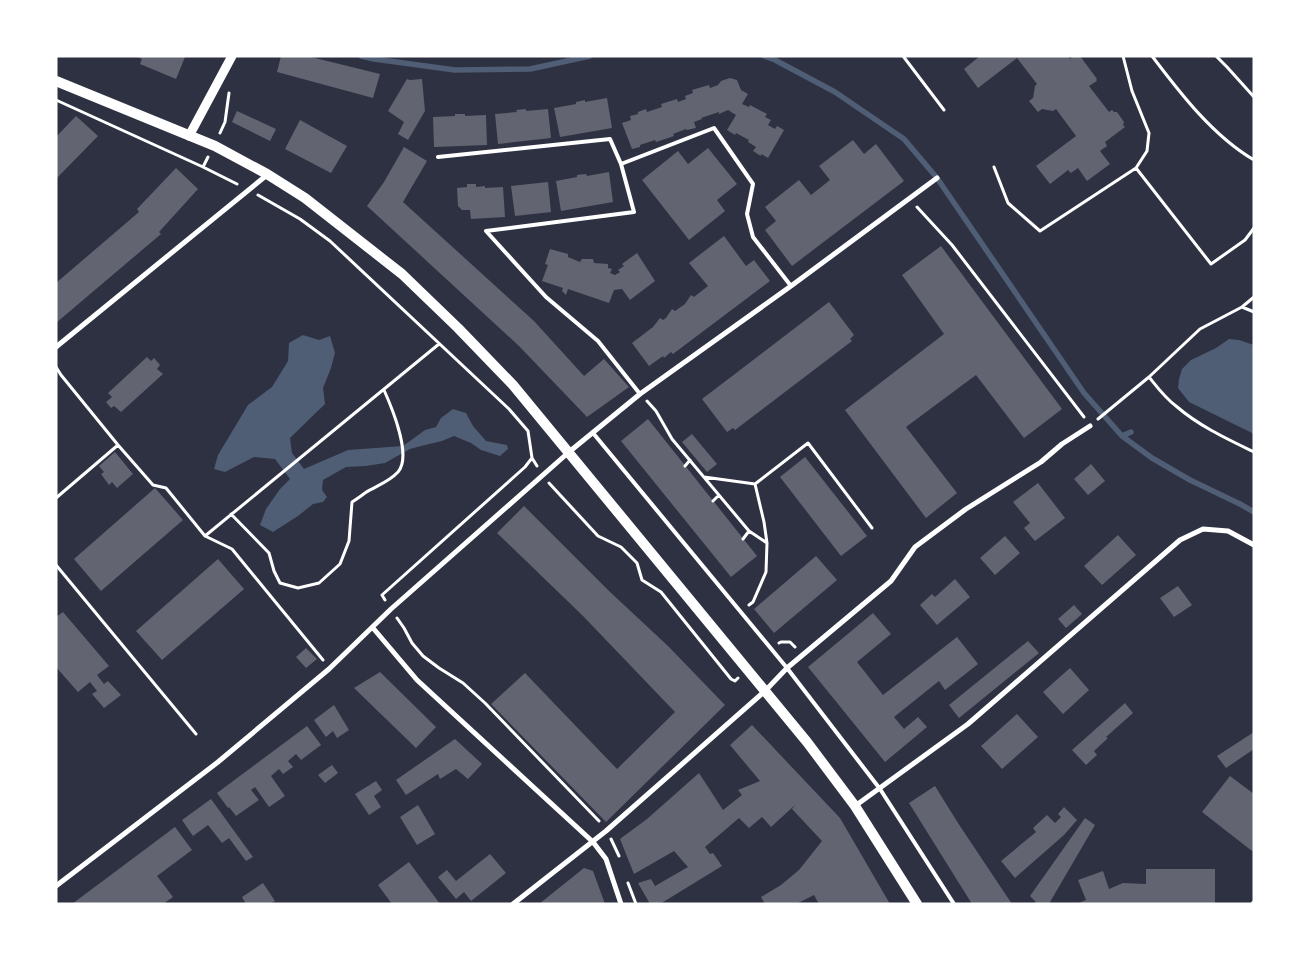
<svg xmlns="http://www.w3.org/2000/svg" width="1310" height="960" viewBox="0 0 1310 960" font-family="'Titillium Web',sans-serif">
<rect width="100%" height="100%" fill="#2d3142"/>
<!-- water -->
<path fill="#4f5d75" d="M303,335L319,340L330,336L335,353L331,368L323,388L325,404L290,438L292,453L304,469L348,450L403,446L425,430L436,427L441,418L453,409L466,413L473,426L486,441L507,445L508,449L500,456L481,450L471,443L454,436L442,441L421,446L410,449L385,463L366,466L346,467L323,480L322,490L327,497L323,502L313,504L298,516L273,532L260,525L266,509L280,489L290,479L275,459L254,457L225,472L214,469L218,455L248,405L272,387L288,361L289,343Z
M1229,339L1239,340L1254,345V434L1189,402L1178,388L1179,379L1182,369L1191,360L1216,348Z"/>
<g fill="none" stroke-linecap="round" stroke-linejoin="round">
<!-- stream -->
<path stroke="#4f5d75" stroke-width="5.5" d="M361,56L374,59L455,70L530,69L590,56
M764,56L775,60L835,92L904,139L937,178L1084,393L1122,436L1152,458L1190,480L1240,504L1254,512
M1122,436L1131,432"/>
</g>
<!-- building -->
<path fill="#626471" d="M135,56H184L185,57L176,79L140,64L142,59Z
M281,56H307L380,74L373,98L277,72Z
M980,56H1068L1070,59L1073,56H1080L1097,79L1096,80L1097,81L1089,86L1109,112L1112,110L1114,112H1117L1124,122L1123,125L1125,127L1105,142L1107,146L1100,151L1110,164L1087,181L1078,168L1071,173L1068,170L1050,184L1036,166L1076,136L1056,109L1053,111L1042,109L1038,112L1029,101L1033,98L1035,86L1037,84L1017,58L978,88L964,69Z
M730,78L737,80L741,90L748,94L742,104L749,107L750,105L767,114L765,117L771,120L768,125L775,129L777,126L784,130L768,158L761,154V156L753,151L756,147L748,142L749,140L736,133L735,135L727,130L736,115L728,110L719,114V112L701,118L702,119L694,122L696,128L687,130L686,129L673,134L674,136L656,142L655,140L640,145V147L632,149L622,123L631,120L630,116L638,114V112L646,109L647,112L662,107L661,104L677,99L678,102L686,99L685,96L693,93L692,90L709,85L710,88L718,85L721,81Z
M407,79L410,80L422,79L425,111L408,140L398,134L404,122L388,111Z
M607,98L612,128L560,137L554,108L576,104V102L585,100V102Z
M526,109V111L548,109L551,138L498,144L495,114L517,112L516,110Z
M237,111L276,129L270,141L232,122Z
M455,114H465V116L486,115L487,145L434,147L433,117L455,116Z
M76,116L98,136L56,179V137Z
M300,120L347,146L331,173L285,149Z
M853,140L864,154L876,144L904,181L792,266L765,230L776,221L765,207L799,180L811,195L830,180L819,166Z
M404,147L427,161L403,202L534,321L584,376L604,359L629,387L587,417L519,346L367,206L384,182Z
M708,148L737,184L717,200L725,211L689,240L642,180L678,151L688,164Z
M176,168L198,189L159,232L161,234L56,323V283L139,212L137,209Z
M609,172L613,202L561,211L556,181L577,177V175L586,174L587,176Z
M548,182L551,212L515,216L511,186Z
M467,184H476V187L485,186V188L503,187L505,217L471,219L470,210H462L458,206L457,188L467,187Z
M724,236L746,266L754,260L770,281L673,354L671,352L664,358L663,356L649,366L632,343L653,327L660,318L663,320L666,318L672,309L675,311L685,304L691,295L694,297L708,286L689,263Z
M941,246L1062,409L1024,438L976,375L906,427L957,493L926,518L845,410L944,334L902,275Z
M550,249L568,254V257L580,262L582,259H593L594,263L608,264V268L612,269L610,273L615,275L620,272L618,270L624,266L622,264L637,253L655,281L630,300L622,289L614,290L609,303L568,289L566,295L562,291L563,288L542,281L548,265L545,264Z
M829,302L854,335L850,339L852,341L735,430L733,428L727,432L702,399Z
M147,357L151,361L154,358L160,365L157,369L163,374L121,412L114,406L111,408L106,402L112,397L108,393Z
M648,419L757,556L731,577L621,441Z
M692,434L717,464L707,472L682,442Z
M115,452L133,474L117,488L112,482L109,485L101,474L104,472L99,466Z
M805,457L867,536L841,556L780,477Z
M1091,464L1105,481L1088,495L1074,479Z
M1038,483L1065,518L1035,541L1024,528L1030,523L1013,502Z
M155,488L183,520L101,591L74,559Z
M524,506L609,591L668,646L725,705L606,822L491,704L525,673L617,769L675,712L583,616L497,533Z
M1118,535L1136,555L1102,585L1084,566Z
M1005,536L1020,553L995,575L980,558Z
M816,556L837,580L774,633L754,609Z
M218,559L244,589L162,660L136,631Z
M955,579L970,597L937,625L920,605L932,594L935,597Z
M1178,586L1192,605L1174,617L1160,598Z
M1074,605L1082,614L1066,628L1058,619Z
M63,612L109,666L97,675L104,684L108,681L121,695L104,708L92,694L97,691L90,682L78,692L56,667V617Z
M873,613L891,634L857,662L883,695L957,637L978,664L945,690L939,681L894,717L904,729L918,717L927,727L885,762L808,667Z
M1028,641L1039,653L959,718L949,705Z
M306,648L317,659L306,668L296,657Z
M1070,668L1089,690L1063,714L1043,692Z
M380,672L436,727L416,748L354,688Z
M1125,703L1133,713L1106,737L1108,738L1094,751L1097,755L1086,765L1072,750Z
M334,705L349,730L337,738L333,731L326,737L314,720Z
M1017,714L1038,737L1002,769L981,746Z
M752,725L840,818L890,904H819L814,895L796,904H765L761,897L781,885L799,870L822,841L792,809L795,805L771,827L762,817L749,828L739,818L705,847L710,854L713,853L722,866L660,904H650L638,883L651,879L655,886L688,867L674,851L634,874L620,839L647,819L699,773L723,810L742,795L738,790L760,781L730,745Z
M307,726L321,745L301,760L296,754L288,761L293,767L283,774L279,769L271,776L285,796L269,807L255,787L251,790L259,800L236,816L229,807L228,808L217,793Z
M1254,732V749L1226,768L1217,756Z
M455,739L482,764L468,779L456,769L440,779L438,774L406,795L396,780Z
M332,765L338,773L325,783L318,775Z
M1230,776L1254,794V849L1252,851L1202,812Z
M376,781L382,790L374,796L381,807L369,815L355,794Z
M935,786L958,823L1012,904H972L909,803Z
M211,799L253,857L246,861L229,838L222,843L208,825L193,836L182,820Z
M418,805L435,834L417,845L400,817Z
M1064,807L1077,820L1064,835L1015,878L1001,861L1036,832L1033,828L1047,815L1055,823L1061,817L1058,814Z
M1085,818L1095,825L1050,902L1051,904H1033L1036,902L1030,896Z
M175,827L192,850L157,876L173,897L163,904H72Z
M490,854L506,873L471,901L464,892L456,899L438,877L447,870L456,881Z
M409,862L440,904H392L378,885Z
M584,868L593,871L605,904H539Z
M1146,869H1215V904H1076L1086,900L1078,880L1103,871L1109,889L1123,883L1146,884Z
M263,883L275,901L270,904H246L242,897Z"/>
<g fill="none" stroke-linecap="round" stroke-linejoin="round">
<!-- path -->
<path stroke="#fff" stroke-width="3" d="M903,56L944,110
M1123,56L1132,91L1149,133L1147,151L1136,168L1211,264L1245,240L1254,228
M1152,56C1180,93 1213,136 1254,160
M1216,56L1227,67L1254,97
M56,100L203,167L237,184
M220,133L225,122L229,93
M203,167L208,157
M994,167L1008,203L1040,231L1136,168
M258,195L300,219L330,241L509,409L528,431L532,458L537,466
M917,207L952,245L1084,417
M1242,307L1254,312
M56,367L61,375L118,445L153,485L166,488L205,536L232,549L323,660
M1149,377C1157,387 1165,398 1176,406C1199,426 1227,439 1254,452
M647,401L656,411L672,439L749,531L767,543L766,572L753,602L749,605
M1098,419L1149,377L1200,329L1242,307L1254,297
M685,466L690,460
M704,477L755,484L764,522L767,543
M549,483L598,536L621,547L637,563L642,580L661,592L731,679L735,681L738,678
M755,484L808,443L872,528
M56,498L118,445
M713,501L719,495
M231,514L269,553L274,571L280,583L298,588L319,583L340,564L349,541L352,502C357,499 361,496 365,493C376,486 389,482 398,472C412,456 392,408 384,390
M205,536L439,344
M743,539L749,531
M56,565L196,734
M385,600L382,595L525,467L532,458
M397,618L404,628L412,643L423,656L439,668L463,683L485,703L599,821
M779,643L781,642H790L795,647
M611,839L619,856
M628,883L636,904"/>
<!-- service -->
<path stroke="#fff" stroke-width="4" d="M438,157L610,139L621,164L634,212L486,231L546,297L598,341L640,394
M621,164L714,128L753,184L747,214L753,237L791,286
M593,433L787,668L880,789L954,904"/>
<!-- minor -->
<path stroke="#fff" stroke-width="5" d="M56,347L267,175
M373,628L417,680L593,842L606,859L621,904
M855,806L968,724L1180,540L1203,529L1228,531L1254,545
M56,886L218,762L329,669L391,609L569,452L640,394L791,286L937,178
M513,904L606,831L765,691L787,668L891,581L915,547L966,509L1041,462L1062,444L1090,426
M1253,904L1254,903"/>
<!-- tertiary -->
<path stroke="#fff" stroke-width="9" d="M189,136L232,56"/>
<!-- secondary -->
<path stroke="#fff" stroke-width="10" d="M56,81L215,146L267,174L305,198L402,274L458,328L513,385L807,742L855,806L917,904"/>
</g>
<!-- border -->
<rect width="1310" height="960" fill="none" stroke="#ffffff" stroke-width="115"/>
</svg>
